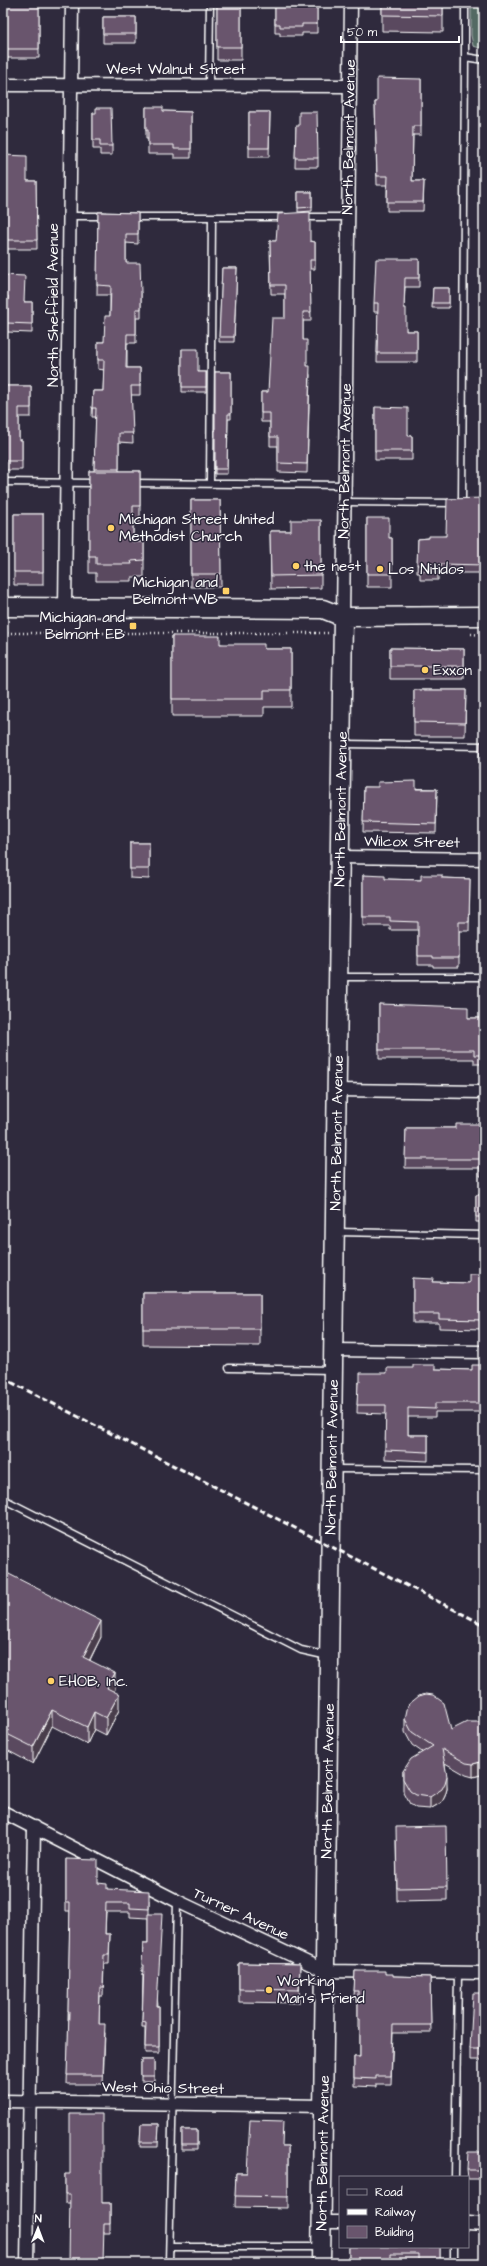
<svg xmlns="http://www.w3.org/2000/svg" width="487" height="2266" viewBox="0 0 487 2266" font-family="'Architects Daughter',sans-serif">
<rect width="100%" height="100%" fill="#2f2a3d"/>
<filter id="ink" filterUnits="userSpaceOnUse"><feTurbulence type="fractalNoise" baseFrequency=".025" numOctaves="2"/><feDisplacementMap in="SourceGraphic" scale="8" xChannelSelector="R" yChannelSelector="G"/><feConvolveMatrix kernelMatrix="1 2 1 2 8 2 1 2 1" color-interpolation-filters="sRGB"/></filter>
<g filter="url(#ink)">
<!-- green -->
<path fill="#536963" stroke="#a9b4b1" d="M471,3H484V49L473,46L471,35Z"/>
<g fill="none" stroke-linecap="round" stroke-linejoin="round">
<!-- service casing -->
<g stroke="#fff" stroke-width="9">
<path id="service" d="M465,3V57L484,60
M209,85L210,3
M70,216H104
M132,217H284
M304,217H348
M3,482L95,483
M132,483L345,485
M210,483L212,217
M345,502L454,503
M464,503H462L465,57
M344,744L484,746
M340,977H484
M337,1232L484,1235
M229,1368L332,1370
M334,1469L484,1470
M3,1499L301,1650L328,1656
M455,2177L458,1973
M170,2247H320
M169,2263L177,1901
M454,2263V2247"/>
</g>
<!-- minor casing -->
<g stroke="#fff" stroke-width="15">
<path id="minor" d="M3,85L350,86
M65,608L72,3
M343,617L351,3
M340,857L484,859
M337,1090L484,1092
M334,1350L484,1352
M3,1812L177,1901L325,1971L484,1973
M3,2101L323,2106
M322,2222H340
M468,2223L484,2224
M27,2263L34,1827"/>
</g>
<!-- secondary casing -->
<g stroke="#fff" stroke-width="21">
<path id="secondary" d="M3,607L323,609L343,617L484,616
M321,2263L343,617"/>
</g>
<!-- path -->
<path stroke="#fff" stroke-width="2.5" stroke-dasharray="1 3" stroke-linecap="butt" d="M3,633H328
M471,634L484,635"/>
<!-- service -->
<use href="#service" stroke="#2f2a3d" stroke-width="6"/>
<!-- minor -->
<use href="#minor" stroke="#2f2a3d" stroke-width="12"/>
<!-- secondary -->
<use href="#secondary" stroke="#2f2a3d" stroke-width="18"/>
<!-- rail -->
<path stroke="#fff" stroke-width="3" stroke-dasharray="6 3" stroke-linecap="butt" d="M3,1378L484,1625
M482,1696L484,1697
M481,1711L484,1713"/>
</g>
<!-- wall -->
<path fill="#5a495e" stroke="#fff" d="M3,3H39V58H3Z
M217,3H241V60H217Z
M275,3L306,7H317V33H302V36H280V33H275Z
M382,3H443V32L382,31Z
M103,17H136V43H103Z
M421,79V135H413L412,181H424L423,211H387V185H377L375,102H377Z
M146,107L163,111L191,112V158H174V154H148V139H146Z
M249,112H270L269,157H249Z
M93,113L112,146V155H100V149H93Z
M296,126L318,158V167H295Z
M3,155L27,181H36L37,249H3Z
M298,192H312V211L298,212Z
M98,212L138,213V244L126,243V263L141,293V318H136V343H127V368H140V395H131L133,443L119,442V471H140V523H133V542H144V577H132V581H96V573H89V471H94L96,417H92L93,391H103L104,370L98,369V342H104L110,316V295H97Z
M270,241L315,242V269H310L311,321H303V340L307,366L310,375L307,473L278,472V446H270V422H261V392H268L285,318V294H271Z
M419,259V287H405L404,308L406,331H417V362H377L378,312H374V303Z
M222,268H237L234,342H219Z
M3,275L25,302H32V333L7,332L8,305H3Z
M433,288H449V308H432Z
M182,349L198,372H206V392H182Z
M215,372H231V419H228L227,474H215Z
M3,386H31V417H19V440H22V470H3Z
M375,407L408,436H412V460H375Z
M484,498V573H441L438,574V580H420V573H417L418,539L429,538L446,536Z
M191,500H220L221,587H191Z
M14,514H43V585H14Z
M367,518L389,538H392V587H367Z
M321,520V588L271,589L270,531H291Z
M172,636L220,644L264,649H291V707H264V716H172Z
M390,648L464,649V679H390Z
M414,690H466L465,736H414Z
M480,742H484V769H479Z
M364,787L437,789L436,833L363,832Z
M130,843H149V879L130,878Z
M363,875L385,879L421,880L442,878L470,879L469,931H459V967H433V965H418V930H390V926H363Z
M481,977H484V995H481Z
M379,1004L468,1018H484V1064H474V1059H379Z
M484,1124V1176H480V1168H405L406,1128H456Z
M476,1195H484V1222H476Z
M484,1274V1329L439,1328V1323H413V1278L433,1282L469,1283Z
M143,1293H260V1346L143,1345Z
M484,1365V1412H435V1417H408V1435H428V1461L385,1459L386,1414L357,1413L358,1383L360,1382L387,1373L435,1369L472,1370Z
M3,1571L101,1637L90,1660L115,1689L114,1691L119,1710L106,1735L94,1729L87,1744L52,1726L33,1764L3,1748Z
M405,1719L451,1730L484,1723V1774L473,1777L466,1775L445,1763L447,1789L445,1796L442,1802L430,1809L416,1808L410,1804L403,1791V1771L422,1752L412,1745L405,1732Z
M396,1840L447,1887V1900L397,1901Z
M66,1859L98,1883L107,1889L149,1900V1914L158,2006H159V2053H145V2027H142L143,1971H142L143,1944H148V1918L130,1917V1912H106L105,1934H110L109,1964H104L103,1996H100L99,2024L105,2033L103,2084H67L69,2020H68L70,1911H66Z
M239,1963L300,1964L299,2003L239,2002Z
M355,1971L385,1974L393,1976L430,1977L431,2033H393L391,2084H376V2087L354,2086V2057H360V2028H358V1999H354Z
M484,1993V2060H470V2049Z
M141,2060H154V2081H141Z
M141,2124H159L158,2147H140Z
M182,2130H197V2150H182Z
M283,2146H288V2208L235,2207L236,2173H247Z
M484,2152V2179H468L467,2170Z
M65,2174L102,2203H110V2233H104L70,2203H65Z
M349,2247H440V2263H349Z"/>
<!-- shaded-wall -->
<path fill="#4a3c4c" stroke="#fff" d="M441,564V573L438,574V565Z
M101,1621V1637L83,1673V1657Z
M115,1673V1689L107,1704V1688Z
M119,1694V1710L106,1735V1718Z
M52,1710V1726L33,1764V1747Z
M94,1712V1729L87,1744V1727Z
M484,1761V1774L473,1777V1764Z
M447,1776V1789L445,1796L442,1802L430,1809V1797Z"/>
<!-- building -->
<path fill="#69556d" stroke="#fff" d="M3,3H39V49H3Z
M217,3H241V47H217Z
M275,3H306V7H317V24H302V27H280V24H275Z
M382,3H443V16L382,15Z
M103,17H136V34H103Z
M377,78L421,79V126H413L412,181H424L423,202H387L388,176H377L375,102H377Z
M146,107H163V111L191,112V149H174V145H148V130H146Z
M96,108H111L112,146H100V140H93V113H96Z
M249,112H270L269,148H249Z
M299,112H317L318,158H295L296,126H299Z
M3,155L27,156V181H36L37,240H3Z
M298,192H312V207L298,208Z
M98,212L138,213V234H126V263H140L141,293V309H136V334H127L126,368H140V386H131L133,433H119V469H94L96,408H92L93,391H103L104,360H98V342H104L105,316H110L111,286L97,285Z
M310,212V241L315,242V260H310L311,312H303V340H307V366H310L307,464L278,463V437H270V413H261V392H268L272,318H285V285H271L270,241H276L278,214Z
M376,259H419V278H405L404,308H406V331H417V353H377L378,303H374Z
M222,268H237L234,337H219Z
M3,275L25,276L24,302H32V324L7,323L8,296H3Z
M433,288H449V303H432Z
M182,349H198V372H206V387H182Z
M215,372H231V414H228L227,469H215Z
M3,386H31V408H19V440H22V461H3Z
M375,407L408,408V436H412V451H375Z
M89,471H140V506H133V542H144V560L131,561L132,564H96V556H89Z
M484,498V565L441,564L438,565V571H420V565H417L418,539L429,538V536H446L447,499Z
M191,500H220L221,574H191Z
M14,514H43V572H14Z
M367,518H389V538H392V574H367Z
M291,520H321V575L271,576L270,531H291Z
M172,636H220V644H264V649H291V690H264V699H172Z
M390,648L464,649V666H390Z
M414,690H466L465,723L414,722Z
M480,742H484V761L479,760Z
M416,781V789H437L436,824L363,822L364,787H378V782Z
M130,843H149V869H130Z
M363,875L385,876V879L421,880V875H442V878L470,879L469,922H459V958H433V956H418V922L390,921V917H363Z
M481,977H484V991H481Z
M379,1004L468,1007V1018H484V1055H474V1050H379Z
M456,1124H484V1167H480L481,1159H405L406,1128H456Z
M476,1195H484V1217H476Z
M469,1274H484V1320L439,1319V1314H413V1278L434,1279L433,1282L469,1283Z
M143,1293H260V1329H143Z
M413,1365H435V1369L472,1370V1365H484V1403H435V1409L408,1408V1435H428V1452L385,1450L386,1405H357L358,1383L360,1382V1373H387V1368H413Z
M3,1571L101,1621L83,1657L115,1673L107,1688L119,1694L106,1718L94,1712L87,1727L52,1710L33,1747L3,1732Z
M426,1694L433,1695L444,1703L451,1730L467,1722H482L484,1723V1761L473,1764L466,1763L442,1749L447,1776L445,1783L442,1789L430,1797L416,1795L410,1791L403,1779V1771L411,1759L433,1746L412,1732L405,1719L408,1705L419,1696Z
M446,1826L447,1887L397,1888L396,1827Z
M66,1859L98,1860V1883L107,1884V1889L149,1891V1909L130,1908V1903H106L105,1934H110L109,1955H104L103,1987H100L99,2024H105L103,2075H67L69,2011H68L70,1902H66Z
M148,1914H162L157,2006H159V2047H145L146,2022L142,2021L144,1965H142L143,1944H148Z
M239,1963L300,1964L299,1990L239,1989Z
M355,1971H385V1974H393V1976L430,1977L431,2025H393L391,2076H376V2079L354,2078V2057H360V2019H358V1991H354Z
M473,1993H484V2049H470Z
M141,2060H154V2076H141Z
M70,2114H102V2203H110V2224H104L103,2263H69L70,2194H65V2174H70Z
M250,2120L283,2121L282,2146H288V2197L235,2196L236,2173H247Z
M141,2124H159L158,2142H140Z
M182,2130H197V2145H182Z
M468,2152H484V2170H467Z
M349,2247H440V2263H419V2254H390V2263H349Z"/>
</g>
<!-- markers -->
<g fill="#ffd166" stroke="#2f2a3d" stroke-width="1.5">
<circle cx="111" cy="528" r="4"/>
<circle cx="296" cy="566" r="4"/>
<circle cx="380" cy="569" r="4"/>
<rect x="222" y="587" width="8" height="8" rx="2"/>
<rect x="129" y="622" width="8" height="8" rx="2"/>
<circle cx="425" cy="670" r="4"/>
<circle cx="51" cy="1681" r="4"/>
<circle cx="269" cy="1990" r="4"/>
</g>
<g text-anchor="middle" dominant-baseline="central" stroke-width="3" stroke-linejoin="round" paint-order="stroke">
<!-- street labels -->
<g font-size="15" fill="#fff" stroke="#2f2a3d">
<text x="176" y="69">West Walnut Street</text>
<text transform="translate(349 137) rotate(-89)">North Belmont Avenue</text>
<text transform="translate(53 305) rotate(-90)">North Sheffield Avenue</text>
<text transform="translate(345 461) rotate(-89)">North Belmont Avenue</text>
<text transform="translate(341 809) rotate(-89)">North Belmont Avenue</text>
<text transform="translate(412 842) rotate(1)">Wilcox Street</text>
<text transform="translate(337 1133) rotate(-89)">North Belmont Avenue</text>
<text transform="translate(332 1457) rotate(-89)">North Belmont Avenue</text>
<text transform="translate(328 1781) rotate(-89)">North Belmont Avenue</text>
<text transform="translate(241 1914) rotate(25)">Turner Avenue</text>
<text transform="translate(163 2088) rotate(1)">West Ohio Street</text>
<text transform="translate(323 2153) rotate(-89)">North Belmont Avenue</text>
</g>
<!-- poi labels -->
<g font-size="15" fill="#fff" stroke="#2f2a3d" text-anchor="start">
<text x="119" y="519">Michigan Street United<tspan x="119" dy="17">Methodist Church</tspan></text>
<text x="304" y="566">the nest</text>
<text x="388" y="569">Los Nitidos</text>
<text x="218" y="582" text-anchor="end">Michigan and<tspan x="218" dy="17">Belmont WB</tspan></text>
<text x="125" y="617" text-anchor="end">Michigan and<tspan x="125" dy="17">Belmont EB</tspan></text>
<text x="433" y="670">Exxon</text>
<text x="59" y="1681">EHOB, Inc.</text>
<text x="277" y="1981">Working<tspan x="277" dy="17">Man's Friend</tspan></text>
</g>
</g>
<!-- margin -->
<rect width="487" height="2266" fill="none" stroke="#2f2a3d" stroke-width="16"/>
<rect x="8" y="8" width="471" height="2250" fill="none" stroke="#fff" stroke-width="1.5" filter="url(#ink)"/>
<!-- legend -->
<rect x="339" y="2176" width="130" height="72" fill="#2f2a3d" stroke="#827f8b"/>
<rect x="347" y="2189" width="20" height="6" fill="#2f2a3d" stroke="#827f8b"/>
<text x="375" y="2196" font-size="12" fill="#ffffff">Road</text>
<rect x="347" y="2209" width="20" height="6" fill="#ffffff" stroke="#827f8b"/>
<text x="375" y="2216" font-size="12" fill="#ffffff">Railway</text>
<rect x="347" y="2226" width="20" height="12" fill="#69556d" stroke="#827f8b"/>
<text x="375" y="2236" font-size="12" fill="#ffffff">Building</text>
<!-- north arrow -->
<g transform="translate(38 2228) rotate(1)" stroke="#2f2a3d" stroke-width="3" paint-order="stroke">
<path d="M0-3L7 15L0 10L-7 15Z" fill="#ffffff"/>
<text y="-6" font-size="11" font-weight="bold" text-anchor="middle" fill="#ffffff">N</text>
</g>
<!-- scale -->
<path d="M341 36v6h118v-6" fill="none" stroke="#ffffff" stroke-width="2"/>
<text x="347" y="36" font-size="12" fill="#ffffff" stroke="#2f2a3d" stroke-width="3" paint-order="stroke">50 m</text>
</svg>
